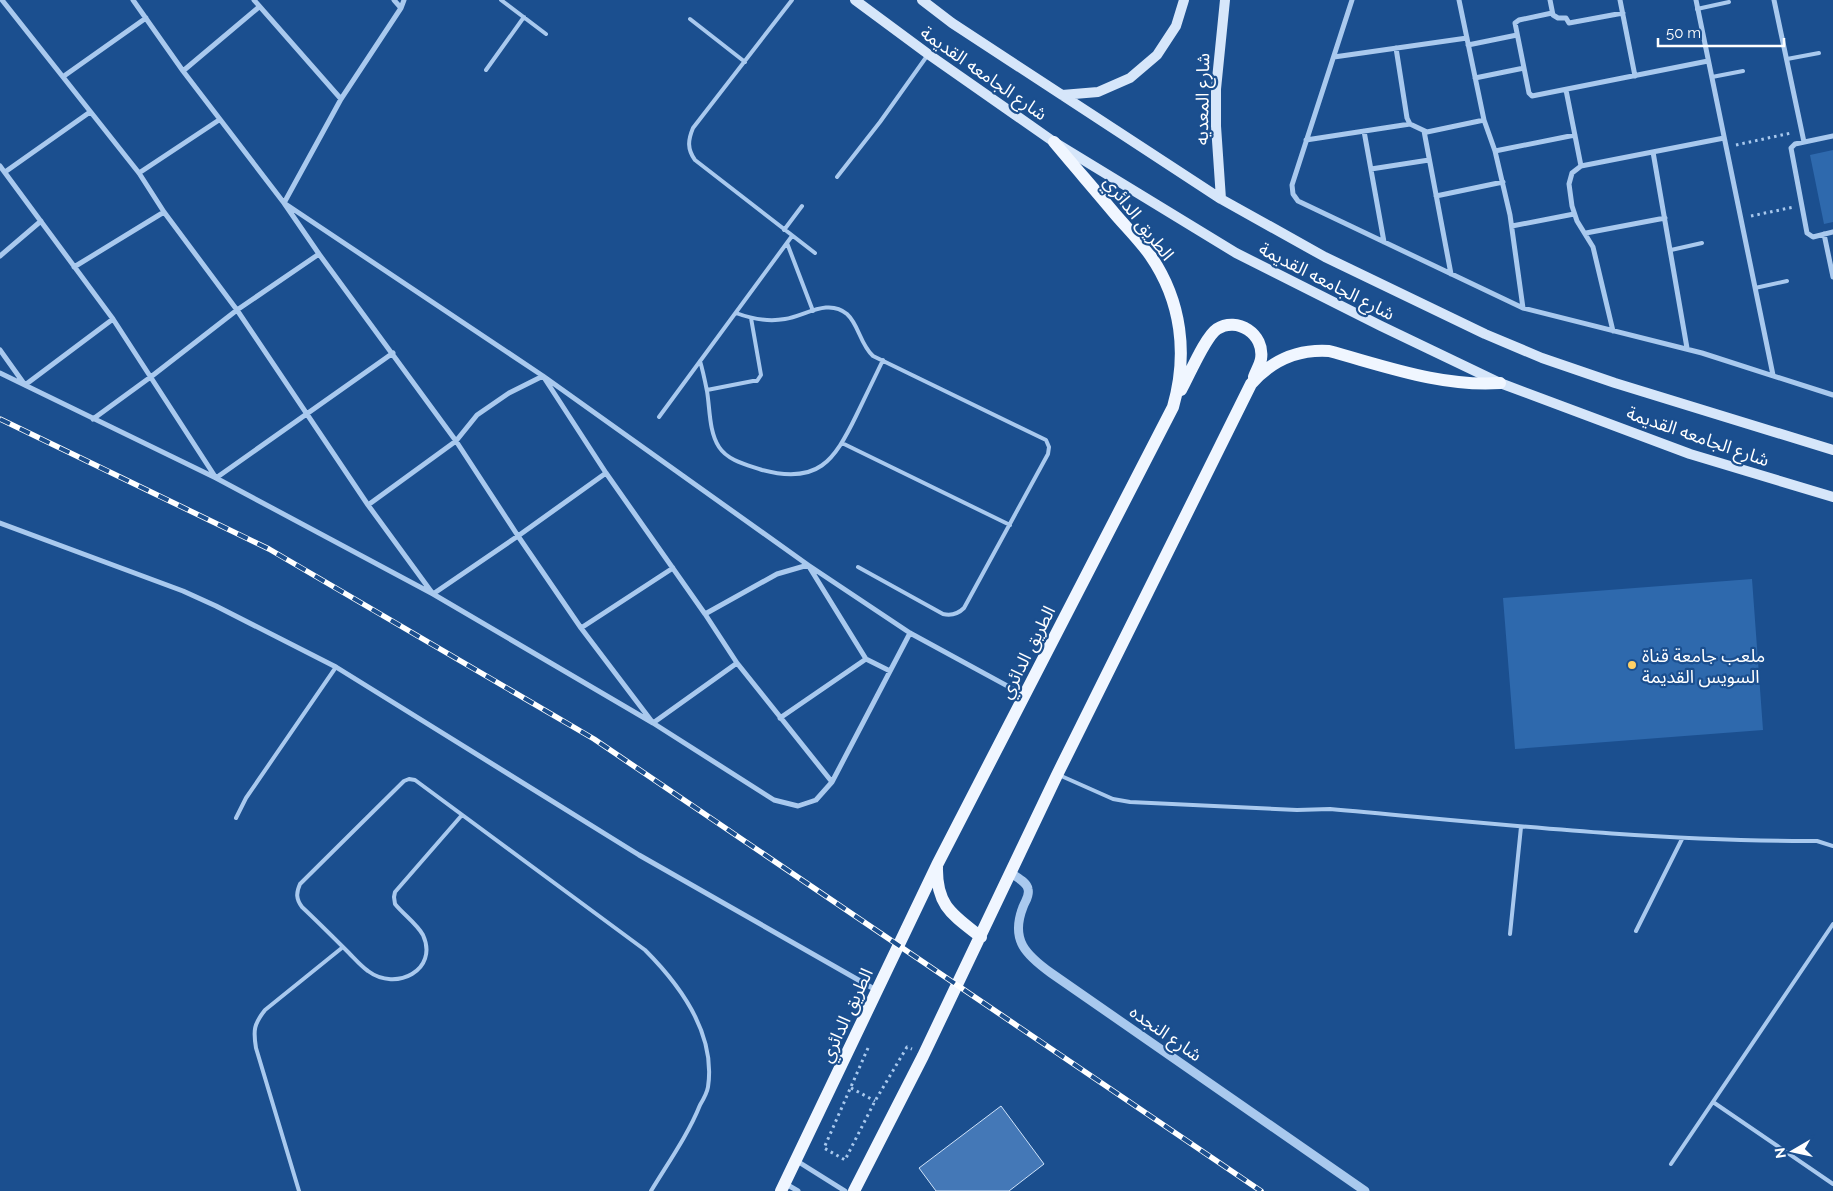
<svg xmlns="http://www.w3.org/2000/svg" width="1833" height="1191" viewBox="0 0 1833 1191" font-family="Raleway,'Noto Sans Arabic',sans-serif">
<rect width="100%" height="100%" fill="#1b4f8f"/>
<!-- green -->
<path fill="#2e69ad" d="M1833,150V222L1824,224L1810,155Z
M1752,579L1763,730L1515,749L1503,598Z"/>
<!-- building -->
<path fill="#4478b7" stroke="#cfe3fa" d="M1001,1106L1044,1164L1009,1191H936L919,1168Z"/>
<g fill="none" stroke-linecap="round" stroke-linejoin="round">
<!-- path -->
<path stroke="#a9c9ee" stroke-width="3" stroke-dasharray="2.5 4" stroke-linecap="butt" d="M1736,145L1791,133
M1751,216L1794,207
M868,1048L824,1148L845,1160L875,1101L907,1047L912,1049
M851,1088L875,1101"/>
<!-- service -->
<path stroke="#a9c9ee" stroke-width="4" d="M501,0L546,34
M792,0L693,128C688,140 687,149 695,160L815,253
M1697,9L1729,2
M690,19L745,62
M1787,59L1819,53
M486,70L524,17
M1712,77L1743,71
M837,177L880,122L927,56
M784,230L802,206
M787,243L813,311
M1671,250L1702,243
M1755,288L1787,281
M736,313C752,319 768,322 785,319C805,316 828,298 847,314C859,325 860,344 873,356L1046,440L1049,447L1048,454L964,608C958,614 952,616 943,614L858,567
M700,361C703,371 705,381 707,391C710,409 709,432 719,447C728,461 748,465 762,470C818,485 834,461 856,416C865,397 874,379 883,360
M707,390L753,381H757L761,375L751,318
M659,417L792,236
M842,443L1010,525
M1059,775L1113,799L1130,802L1297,810L1330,809C1489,823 1647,841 1807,841H1817L1833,846
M462,815L395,892L394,897L395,904C403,914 417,924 423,935C439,970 396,992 368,971C361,966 355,959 349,953C333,937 318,922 302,907C296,899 296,893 300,884L404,781L409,779L415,780L645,950C681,986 716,1034 708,1087C707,1093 703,1100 700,1105C688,1135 668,1163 651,1191
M236,818L246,798L336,667
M1636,931L1682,839
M1510,934L1521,827
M1713,1102L1833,1184
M1671,1164L1833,924
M299,1191L256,1048C253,1030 254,1024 265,1010L343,947"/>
<!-- minor -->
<path stroke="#a9c9ee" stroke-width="5" d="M2,0L139,173L164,212L237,310L368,505L433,594L518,536L606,473
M133,0L183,71L284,203L543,376L808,565L910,633L1024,695
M254,0L341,99
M394,0L401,8
M1352,0L1292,185L1293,194L1298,201L1523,308L1702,353L1833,395
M1459,0L1484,120L1495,151L1510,215L1523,308
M1550,0L1553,15L1558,18H1566L1569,23L1623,13
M1620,0L1635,76
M1696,0L1773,375
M1774,0L1804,142
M1552,13L1519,20L1515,23L1529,93L1532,96L1708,61
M1468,45L1517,35
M1396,48L1407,118L1410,124L1427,132L1484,120
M1334,57L1467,38
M183,71L259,7
M64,76L146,18
M1475,78L1524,68
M1566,90L1581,166
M1364,131L1384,242
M1424,131L1451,274
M1833,136L1795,144L1791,148L1807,233L1813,237L1833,232
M1306,140L1410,124
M1495,151L1575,135
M1653,152L1687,348
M0,166L113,319L216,478L393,353
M1371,169L1429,160
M5,172L90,112
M139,173L219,120
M1436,196L1503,182
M1512,226L1574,214
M1586,233L1665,218
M1824,234L1833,277
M319,254L284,203L341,99L401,8L404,0
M0,256L41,221
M74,267L164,212
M1613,331L1593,247L1577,221L1572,206L1569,184L1572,173L1581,166L1724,138
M0,350L25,385L113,319
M0,373L216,478L433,594L653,723L774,800L798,806L816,800L832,782L910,633
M93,419L152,376L237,310L319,254L456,441L518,536L581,628L653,723L737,663
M368,505L456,441L477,415L509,393L543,376L606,473L705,614L737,663L832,782
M0,523L183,591L216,606L336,667L639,855L876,990
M705,614L777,574L808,565L866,659L780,718
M581,628L673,568
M866,659L890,671
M797,1161L845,1191
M786,1184L798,1191"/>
<!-- tertiary -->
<path stroke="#a9c9ee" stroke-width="9" d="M1011,873C1016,877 1027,882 1028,889C1030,896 1025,901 1023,907C1010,940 1026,955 1051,973L1365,1191"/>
<!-- secondary -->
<path stroke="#d6e6fa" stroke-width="10" d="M855,0L928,54L1054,142L1236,253L1381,326L1500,383L1690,454L1833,497
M922,0L952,23L1221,199L1325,257L1485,334L1542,358L1615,383L1833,450
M1062,95L1098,92L1130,78L1157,55L1176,26L1184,0
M1221,199L1216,126V89L1225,0"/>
<!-- primary -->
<path stroke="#f0f6ff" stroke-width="12" d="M1181,390C1189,376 1205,337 1217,329C1237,316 1265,334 1261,359C1260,365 1256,371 1254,377
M937,867C936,906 953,915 981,937
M781,1191L937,865L1173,407C1188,355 1182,301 1150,255C1140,241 1127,228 1115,214C1095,190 1074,166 1054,142
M854,1191L923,1056L1057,775L1251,384C1272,360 1297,349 1329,351C1385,366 1441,387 1500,383"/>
<!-- rail casing -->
<g stroke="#fff" stroke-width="5.5">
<path id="rail" d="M0,419L269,549L594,739L1261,1191"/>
</g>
<!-- rail -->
<use href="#rail" stroke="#1b4f8f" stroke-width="4" stroke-dasharray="11" stroke-linecap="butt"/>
</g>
<!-- markers -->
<circle fill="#ffd166" stroke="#1b4f8f" stroke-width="2" cx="1632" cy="665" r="5"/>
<g text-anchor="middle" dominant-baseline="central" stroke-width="4.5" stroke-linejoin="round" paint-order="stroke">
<!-- street labels -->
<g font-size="18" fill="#fff" stroke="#1b4f8f">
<text transform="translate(984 73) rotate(35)">شارع الجامعه القديمة</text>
<text transform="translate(1202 99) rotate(-89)">شارع المعديه</text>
<text transform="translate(1139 218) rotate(52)">الطريق الدائري</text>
<text transform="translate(1327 281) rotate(27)">شارع الجامعه القديمة</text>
<text transform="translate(1698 436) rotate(19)">شارع الجامعه القديمة</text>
<text transform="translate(1027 652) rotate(-63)">الطريق الدائري</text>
<text transform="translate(846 1015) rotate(-65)">الطريق الدائري</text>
<text transform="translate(1166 1033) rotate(35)">شارع النجده</text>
</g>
<!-- poi labels -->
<g font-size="18" fill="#fff" stroke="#1b4f8f" text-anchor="start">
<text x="1642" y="655">ملعب جامعة قناة<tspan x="1642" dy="21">السويس القديمة</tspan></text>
</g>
</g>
<!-- north arrow -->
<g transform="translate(1793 1151) rotate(261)" stroke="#1b4f8f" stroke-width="4" paint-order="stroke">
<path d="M0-4L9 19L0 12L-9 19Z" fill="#ffffff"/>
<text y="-8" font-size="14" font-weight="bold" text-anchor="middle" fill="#ffffff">N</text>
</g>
<!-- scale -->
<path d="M1658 38v8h126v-8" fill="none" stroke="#ffffff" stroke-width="2.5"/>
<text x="1666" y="38" font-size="15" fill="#ffffff" stroke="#1b4f8f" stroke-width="4" paint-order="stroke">50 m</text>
</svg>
